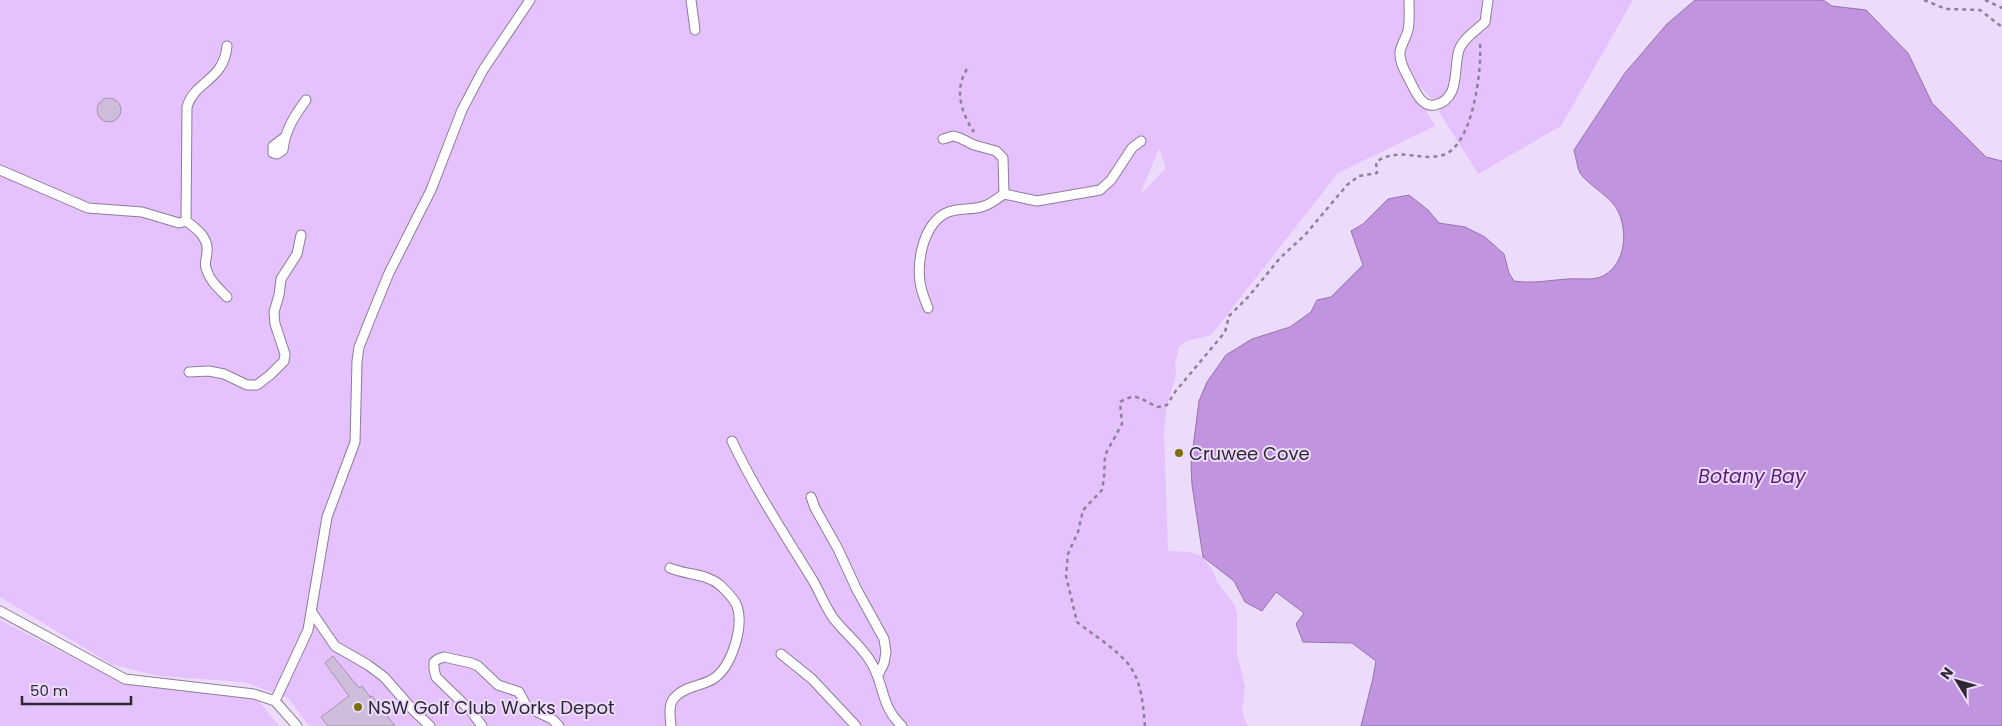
<svg xmlns="http://www.w3.org/2000/svg" width="2002" height="726" viewBox="0 0 2002 726" font-family="Poppins,sans-serif">
<rect width="100%" height="100%" fill="#eddbfb"/>
<!-- green -->
<path fill="#e5c1fe" fill-rule="evenodd" d="M0,0H1633L1561,126L1478,174L1430,97L1400,67L1435,126L1338,173L1211,335L1187,341L1179,347L1175,363L1176,374L1167,405L1164,431L1168,551L1191,552L1203,557L1213,571L1217,582L1234,604L1237,614V654L1245,686L1242,710L1245,721L1249,726H309L288,698L244,682L159,676L111,664L0,597ZM1159,148L1166,168L1140,195Z
M0,620L110,677L257,699L279,726H0Z"/>
<!-- water -->
<path fill="#c194df" stroke="#9574ac" d="M1695,0H1823L1832,6L1866,10L1908,53L1932,103L1986,157L2002,161V726H1361L1373,678L1376,661L1352,643L1303,642L1296,624L1304,613L1276,592L1262,611L1245,602L1234,581L1203,557L1192,485L1191,464L1199,401L1207,382L1226,355L1252,339L1290,327L1311,312L1317,300L1331,297L1363,265L1351,231L1363,224L1388,199L1409,195L1428,210L1439,223L1465,227L1485,237L1504,254L1509,273L1514,281C1533,284 1550,280 1568,279C1580,278 1592,281 1603,276C1626,264 1628,231 1618,211C1612,197 1589,186 1580,173C1577,167 1576,157 1574,150L1625,73L1667,24Z"/>
<!-- building -->
<path fill="#cebcdb" stroke="#a493b0" d="M97 110a12 12 0 1 1 24 0a12 12 0 1 1-24 0Z
M333,656L359,688L362,686L370,697L372,696L395,726H328L321,717L349,696L325,663Z"/>
<g fill="none" stroke-linecap="round" stroke-linejoin="round">
<!-- service casing -->
<g stroke="#8d7c99" stroke-width="11">
<path id="service" d="M691,0L695,30
M1409,0C1409,10 1410,21 1408,30C1406,38 1401,45 1400,52C1399,62 1406,73 1410,81C1415,91 1422,108 1435,105C1461,99 1453,68 1459,50C1463,38 1477,30 1485,22L1488,0
M285,137L273,146V153L277,154L283,150C285,130 295,115 306,100
M0,170L88,208L142,212L179,223L186,221L187,107C194,81 224,81 227,46
M1004,194L1037,201L1100,190L1111,180L1132,148L1141,141
M186,221C196,228 209,238 207,252C207,258 204,262 206,268C209,280 219,289 227,297
M928,308C925,300 921,291 920,282C917,259 924,224 946,213C959,207 971,211 984,206C991,204 998,198 1004,194L1003,158L996,151L974,145L960,138L953,136L943,139
M189,372L209,371L224,374L247,385H257L270,375L284,361L285,354L275,324L274,312L279,295L281,279L297,254L301,235
M732,441C754,488 785,535 812,579C820,592 825,607 834,619C845,633 859,644 869,659C885,682 879,705 902,726
M811,497L815,508L838,549L857,590L884,639L886,652L884,663L878,675
M670,568C686,575 705,573 720,585C726,591 734,598 737,606C744,626 732,667 713,679C702,686 685,686 675,697C668,704 670,716 671,726
M0,611L125,679L254,694L275,701L297,726
M311,611L335,646L368,665L384,677L414,711L430,726
M781,654L812,679L856,726
M275,701L308,630L327,517L355,442L357,361L359,347L373,312L389,273L431,190L462,110L483,70L530,0
M482,726L471,711L436,677L434,669V662L438,659L444,657L471,663L478,666L498,685L519,692L527,707L552,719L559,726"/>
</g>
<!-- path -->
<path stroke="#8e8197" stroke-width="2.5" stroke-dasharray="4 4" stroke-linecap="butt" d="M1924,0L1946,9L1980,10L2002,27
M1985,0L2002,8
M967,69C954,89 961,113 974,132
M1145,726C1143,706 1142,682 1129,665C1118,650 1092,634 1077,622L1066,576L1068,554L1078,532L1083,510L1102,490L1104,478L1105,455L1122,424L1120,402C1138,391 1142,401 1158,407L1167,405L1175,392L1225,332L1229,316L1249,296L1280,258L1305,235L1347,185L1359,176L1377,173L1376,162C1400,146 1419,162 1443,155C1473,146 1482,69 1480,43"/>
<!-- service -->
<use href="#service" stroke="#fff" stroke-width="9"/>
</g>
<!-- markers -->
<g fill="#7a6e0b" stroke="#eddbfb" stroke-width="2">
<circle cx="1179" cy="453" r="5"/>
<circle cx="358" cy="707" r="5"/>
</g>
<g text-anchor="middle" dominant-baseline="central" stroke-width="4" stroke-linejoin="round" paint-order="stroke">
<!-- poi labels -->
<g font-size="18" fill="#2f2834" stroke="#eddbfb" text-anchor="start">
<text x="1189" y="453">Cruwee Cove</text>
<text x="368" y="707">NSW Golf Club Works Depot</text>
</g>
<!-- water labels -->
<g font-size="19" font-style="italic" fill="#581e77" stroke="#eddbfb">
<text x="1752" y="476">Botany Bay</text>
</g>
</g>
<!-- north arrow -->
<g transform="translate(1957 681) rotate(307)" stroke="#eddbfb" stroke-width="4" paint-order="stroke">
<path d="M0-4L9 19L0 12L-9 19Z" fill="#2f2834"/>
<text y="-8" font-size="14" font-weight="bold" text-anchor="middle" fill="#2f2834">N</text>
</g>
<!-- scale -->
<path d="M22 696v8h109v-8" fill="none" stroke="#2f2834" stroke-width="2.5"/>
<text x="30" y="696" font-size="15" fill="#2f2834" stroke="#eddbfb" stroke-width="4" paint-order="stroke">50 m</text>
</svg>
